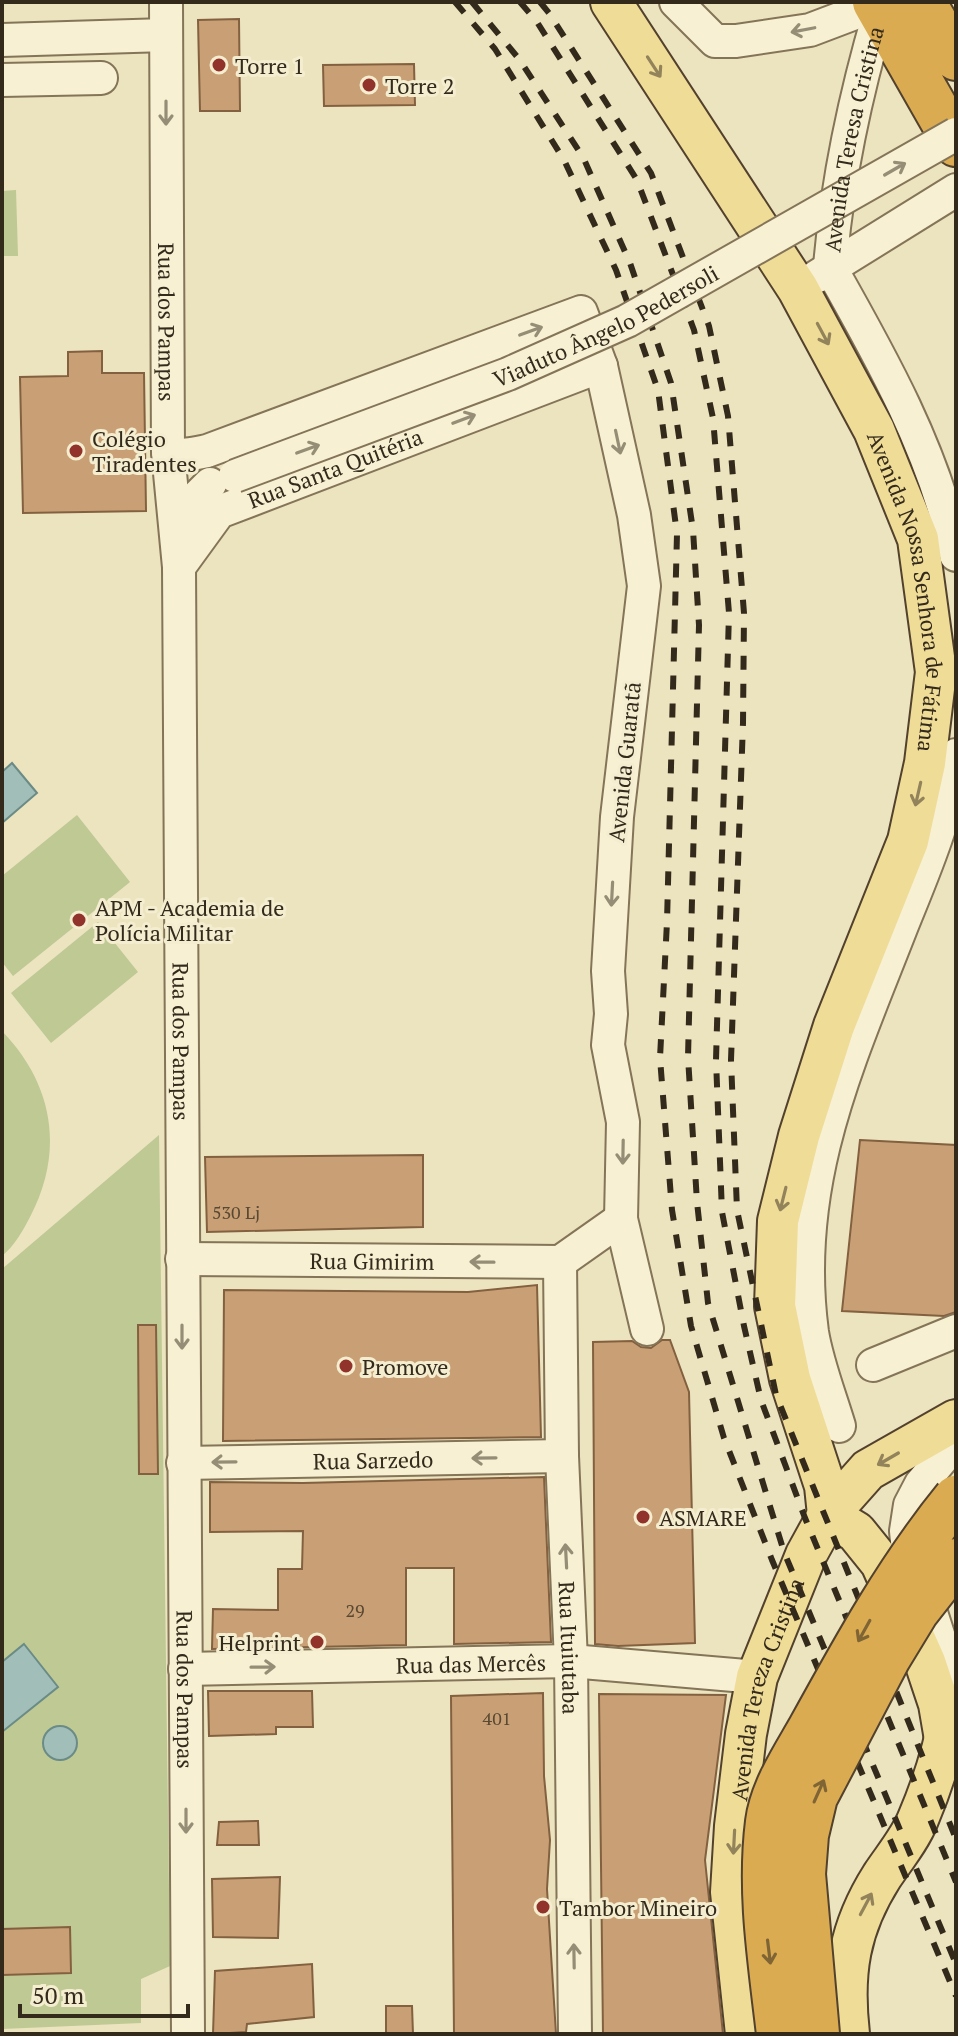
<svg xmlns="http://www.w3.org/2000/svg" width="958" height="2036" viewBox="0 0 958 2036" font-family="'PT Serif',serif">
<rect width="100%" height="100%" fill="#ece3bf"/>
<!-- green -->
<path fill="#bec994" d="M16,190L18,256H2V191Z
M77,815L130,882L13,976L2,962V876Z
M98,922L138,972L51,1043L11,993Z
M2,1031C53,1084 65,1150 30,1217C22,1232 15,1245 2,1256Z
M159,1135L170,1966L141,1979V2023L2,2029V1269Z"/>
<!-- water -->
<path fill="#a2beb9" stroke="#6a8b86" stroke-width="2" d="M12,763L37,793L2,823V772Z
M24,1644L58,1687L2,1732V1662Z
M43 1743a17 17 0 1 1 34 0a17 17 0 1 1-34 0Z"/>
<!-- building -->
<path fill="#c9a076" stroke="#83603f" stroke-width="2" d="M239,19L240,111H200L198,20Z
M414,64L415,105L324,106L323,65Z
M102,351V373H144L146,511L23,513L20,377L68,376V352Z
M860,1140L956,1145V1312L944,1316L842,1311Z
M423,1155V1227L207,1232L205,1157Z
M537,1285L541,1437L223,1441L224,1290L468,1292Z
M138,1325H156L158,1474H139Z
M662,1340H670L689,1392L695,1643L618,1646L595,1644L593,1342L632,1341L641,1347L651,1348Z
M544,1477L551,1642L454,1644V1568H406V1645L212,1649L213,1609L278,1610V1569H302L303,1531L210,1532V1482L303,1483Z
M208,1691H312L313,1727H276V1734L209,1736Z
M543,1693L544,1776L550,1840L547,1889L556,2034H454L451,1696Z
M599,1694L726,1695L705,1860L723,2034H603Z
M258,1821L259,1845H217L219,1822Z
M280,1877L278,1938L213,1937L212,1879Z
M70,1927L71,1973L2,1975V1929Z
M312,1964L314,2017L247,2024L246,2032L213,2034L215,1971Z
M386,2006H412L413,2034H386Z"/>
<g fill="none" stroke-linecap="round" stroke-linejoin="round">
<!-- minor casing -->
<g stroke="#847458" stroke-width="36">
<g id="minor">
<path id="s1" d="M166,2L168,452L179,567L188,2034"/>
<path d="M676,2L715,41H736L810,30L876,5"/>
<path d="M2,40L166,35"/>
<path d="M2,80L101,78"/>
<path d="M830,267C881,357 935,453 956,555"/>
<path id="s2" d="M830,267C837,180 855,96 880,11"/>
<path d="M816,277L956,190"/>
<path d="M168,452C182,457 193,454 207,451L581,312L601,366L634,515L644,586L617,817L608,971L611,1014L608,1045L623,1122L621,1219L647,1329"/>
<path d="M183,540L188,506L210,484"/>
<path id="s3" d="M179,567L219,512L601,366"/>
<path id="s4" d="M182,1259L560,1262"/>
<path id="s5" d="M560,1262L562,1456L571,1661L575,2034"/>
<path d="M560,1262L621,1219"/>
<path d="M873,1365L956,1331"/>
<path d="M839,1426C830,1396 817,1363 812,1332C792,1182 848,1064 901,928C923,873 949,815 956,755"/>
<path d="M956,1442L921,1484L910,1505L906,1531L908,1551L924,1591L956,1690"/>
<path id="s6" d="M183,1463L562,1456"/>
<path id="s7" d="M185,1669L571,1661L757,1677"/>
</g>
</g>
<!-- major casing -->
<g stroke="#52412d" stroke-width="44">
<g id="major">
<path id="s8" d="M611,2L798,289L874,430L918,539L936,672L925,763L908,841L834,1026L799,1136L778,1221L775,1306L790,1379L825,1486L828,1515L856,1532L881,1563L925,1662L939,1704L945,1739"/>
<path id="s9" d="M746,2034L731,1892L735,1826L746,1734L757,1677L806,1555L828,1515L868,1470L956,1420"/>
<path d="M849,2034C842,1973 849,1928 882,1876C894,1858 910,1839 918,1819C932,1786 944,1749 950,1713"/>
</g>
</g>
<!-- highway casing -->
<g stroke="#52412d" stroke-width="48">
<path id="highway" d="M875,2L956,144
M923,2L956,58"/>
</g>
<!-- minor -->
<use href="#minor" stroke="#f7f0d2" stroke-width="32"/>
<!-- major -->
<use href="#major" stroke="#efdc97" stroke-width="40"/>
<!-- highway -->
<use href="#highway" stroke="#daab51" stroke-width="44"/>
<!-- rail -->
<path stroke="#342a1c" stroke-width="6" stroke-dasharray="14 14" stroke-linecap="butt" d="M455,2L495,49L564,160L616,270L658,390L677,534L667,922L660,1058L672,1210L691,1326L724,1438L772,1560L956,1996
M472,2L519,59L583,157L630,263L671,383L693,530L699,625L688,1057L697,1202L708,1303L784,1552L956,1964
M520,2L537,22L637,180L694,330L713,418L729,613L716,1060L722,1212L744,1326L761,1400L805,1518L956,1882
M540,2L549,13L651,173L709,326L728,416L744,613L743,723L731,1060L737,1210L776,1395L956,1839"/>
<!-- minor-bridge casing -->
<g stroke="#847458" stroke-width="36" stroke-linecap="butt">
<g id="minor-bridge">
<path id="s10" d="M235,476L508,374L627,321L956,134"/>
</g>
</g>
<!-- highway-bridge casing -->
<g stroke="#52412d" stroke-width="48" stroke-linecap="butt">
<path id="highway-bridge" d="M779,2034C771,1964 759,1893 768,1822C772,1790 794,1757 810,1729C854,1649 898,1569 956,1498
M817,2034L803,1874L806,1835L815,1797L888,1658L916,1612L956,1561"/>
</g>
<!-- minor-bridge -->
<use href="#minor-bridge" stroke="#f7f0d2" stroke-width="32"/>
<!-- highway-bridge -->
<use href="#highway-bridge" stroke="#daab51" stroke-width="44"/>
</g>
<!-- one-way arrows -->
<defs><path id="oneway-shaft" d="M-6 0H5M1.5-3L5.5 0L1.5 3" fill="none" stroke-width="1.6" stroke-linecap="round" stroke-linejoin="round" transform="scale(2)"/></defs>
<g stroke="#968d77">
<use href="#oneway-shaft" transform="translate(803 30) rotate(169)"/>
<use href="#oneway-shaft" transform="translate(166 113) rotate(90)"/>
<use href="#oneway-shaft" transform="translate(895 169) rotate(-30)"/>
<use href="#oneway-shaft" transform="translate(531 331) rotate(-20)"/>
<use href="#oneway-shaft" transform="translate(464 419) rotate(-21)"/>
<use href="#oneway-shaft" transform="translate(618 442) rotate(78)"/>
<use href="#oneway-shaft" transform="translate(308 449) rotate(-20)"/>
<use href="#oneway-shaft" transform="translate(612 894) rotate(93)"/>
<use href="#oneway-shaft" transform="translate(623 1152) rotate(91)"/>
<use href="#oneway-shaft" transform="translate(482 1262) rotate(-179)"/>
<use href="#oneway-shaft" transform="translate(182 1337) rotate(90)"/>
<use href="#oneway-shaft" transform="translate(484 1458) rotate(179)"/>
<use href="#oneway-shaft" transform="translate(224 1462) rotate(179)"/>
<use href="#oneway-shaft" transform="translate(566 1556) rotate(-93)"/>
<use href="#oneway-shaft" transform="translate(263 1667) rotate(-1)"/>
<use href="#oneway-shaft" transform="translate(186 1821) rotate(90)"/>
<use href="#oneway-shaft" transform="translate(574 1956) rotate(-91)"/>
</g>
<g stroke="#92835a">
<use href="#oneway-shaft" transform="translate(654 67) rotate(57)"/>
<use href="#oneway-shaft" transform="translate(823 334) rotate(62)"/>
<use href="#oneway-shaft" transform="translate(918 794) rotate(103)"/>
<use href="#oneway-shaft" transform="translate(783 1199) rotate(104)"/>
<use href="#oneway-shaft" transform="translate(888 1459) rotate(150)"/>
<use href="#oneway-shaft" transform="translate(734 1842) rotate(93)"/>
<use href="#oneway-shaft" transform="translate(866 1904) rotate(-62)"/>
</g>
<g stroke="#7f6434">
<use href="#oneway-shaft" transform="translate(864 1631) rotate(119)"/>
<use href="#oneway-shaft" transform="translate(819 1791) rotate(-66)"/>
<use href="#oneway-shaft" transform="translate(769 1952) rotate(83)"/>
</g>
<!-- markers -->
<g fill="#91332a" stroke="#f4edcf" stroke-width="3">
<circle cx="219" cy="65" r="8"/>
<circle cx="369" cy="85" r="8"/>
<circle cx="76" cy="451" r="8"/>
<circle cx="79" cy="920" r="8"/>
<circle cx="346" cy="1366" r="8"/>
<circle cx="643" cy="1517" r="8"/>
<circle cx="317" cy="1642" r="8"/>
<circle cx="543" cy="1907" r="8"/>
</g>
<g text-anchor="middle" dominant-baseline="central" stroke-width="6" stroke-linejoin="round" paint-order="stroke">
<!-- number labels -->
<g font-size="18" fill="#594832">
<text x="236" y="1212">530 Lj</text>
<text x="355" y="1610">29</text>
<text x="497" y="1718">401</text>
</g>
<!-- poi labels -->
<g font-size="22" fill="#342a1c" stroke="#f4edcf" text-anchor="start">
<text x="235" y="65">Torre 1</text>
<text x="385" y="85">Torre 2</text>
<text x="92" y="438">Colégio<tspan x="92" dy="25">Tiradentes</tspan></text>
<text x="95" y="907">APM - Academia de<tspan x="95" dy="25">Polícia Militar</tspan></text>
<text x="362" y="1366">Promove</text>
<text x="659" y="1517">ASMARE</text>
<text x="301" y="1642" text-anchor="end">Helprint</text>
<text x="559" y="1907">Tambor Mineiro</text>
</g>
<!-- street labels -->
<g font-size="22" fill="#342a1c" stroke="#f4edcf">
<text stroke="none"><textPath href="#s2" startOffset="130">Avenida Teresa Cristina</textPath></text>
<text stroke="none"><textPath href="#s1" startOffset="320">Rua dos Pampas</textPath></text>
<text stroke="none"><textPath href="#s10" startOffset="400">Viaduto Ângelo Pedersoli</textPath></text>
<text stroke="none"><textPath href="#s3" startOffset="192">Rua Santa Quitéria</textPath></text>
<text stroke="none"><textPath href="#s8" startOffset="670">Avenida Nossa Senhora de Fátima</textPath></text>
<text transform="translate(624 762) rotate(-84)">Avenida Guaratã</text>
<text stroke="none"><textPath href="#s1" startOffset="1040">Rua dos Pampas</textPath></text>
<text stroke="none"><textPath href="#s4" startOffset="190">Rua Gimirim</textPath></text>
<text stroke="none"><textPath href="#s6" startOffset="190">Rua Sarzedo</textPath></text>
<text stroke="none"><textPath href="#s5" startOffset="386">Rua Ituiutaba</textPath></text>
<text stroke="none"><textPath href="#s7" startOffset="286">Rua das Mercês</textPath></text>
<text stroke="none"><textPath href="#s1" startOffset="1688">Rua dos Pampas</textPath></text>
<text stroke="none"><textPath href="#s9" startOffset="350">Avenida Tereza Cristina</textPath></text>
</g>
</g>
<!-- border -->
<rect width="958" height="2036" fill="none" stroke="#342a1c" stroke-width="8"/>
<!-- scale -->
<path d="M20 2004v12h168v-12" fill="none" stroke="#342a1c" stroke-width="4"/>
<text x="32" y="2004" font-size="24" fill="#342a1c" stroke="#f4edcf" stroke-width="6" paint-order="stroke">50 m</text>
</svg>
